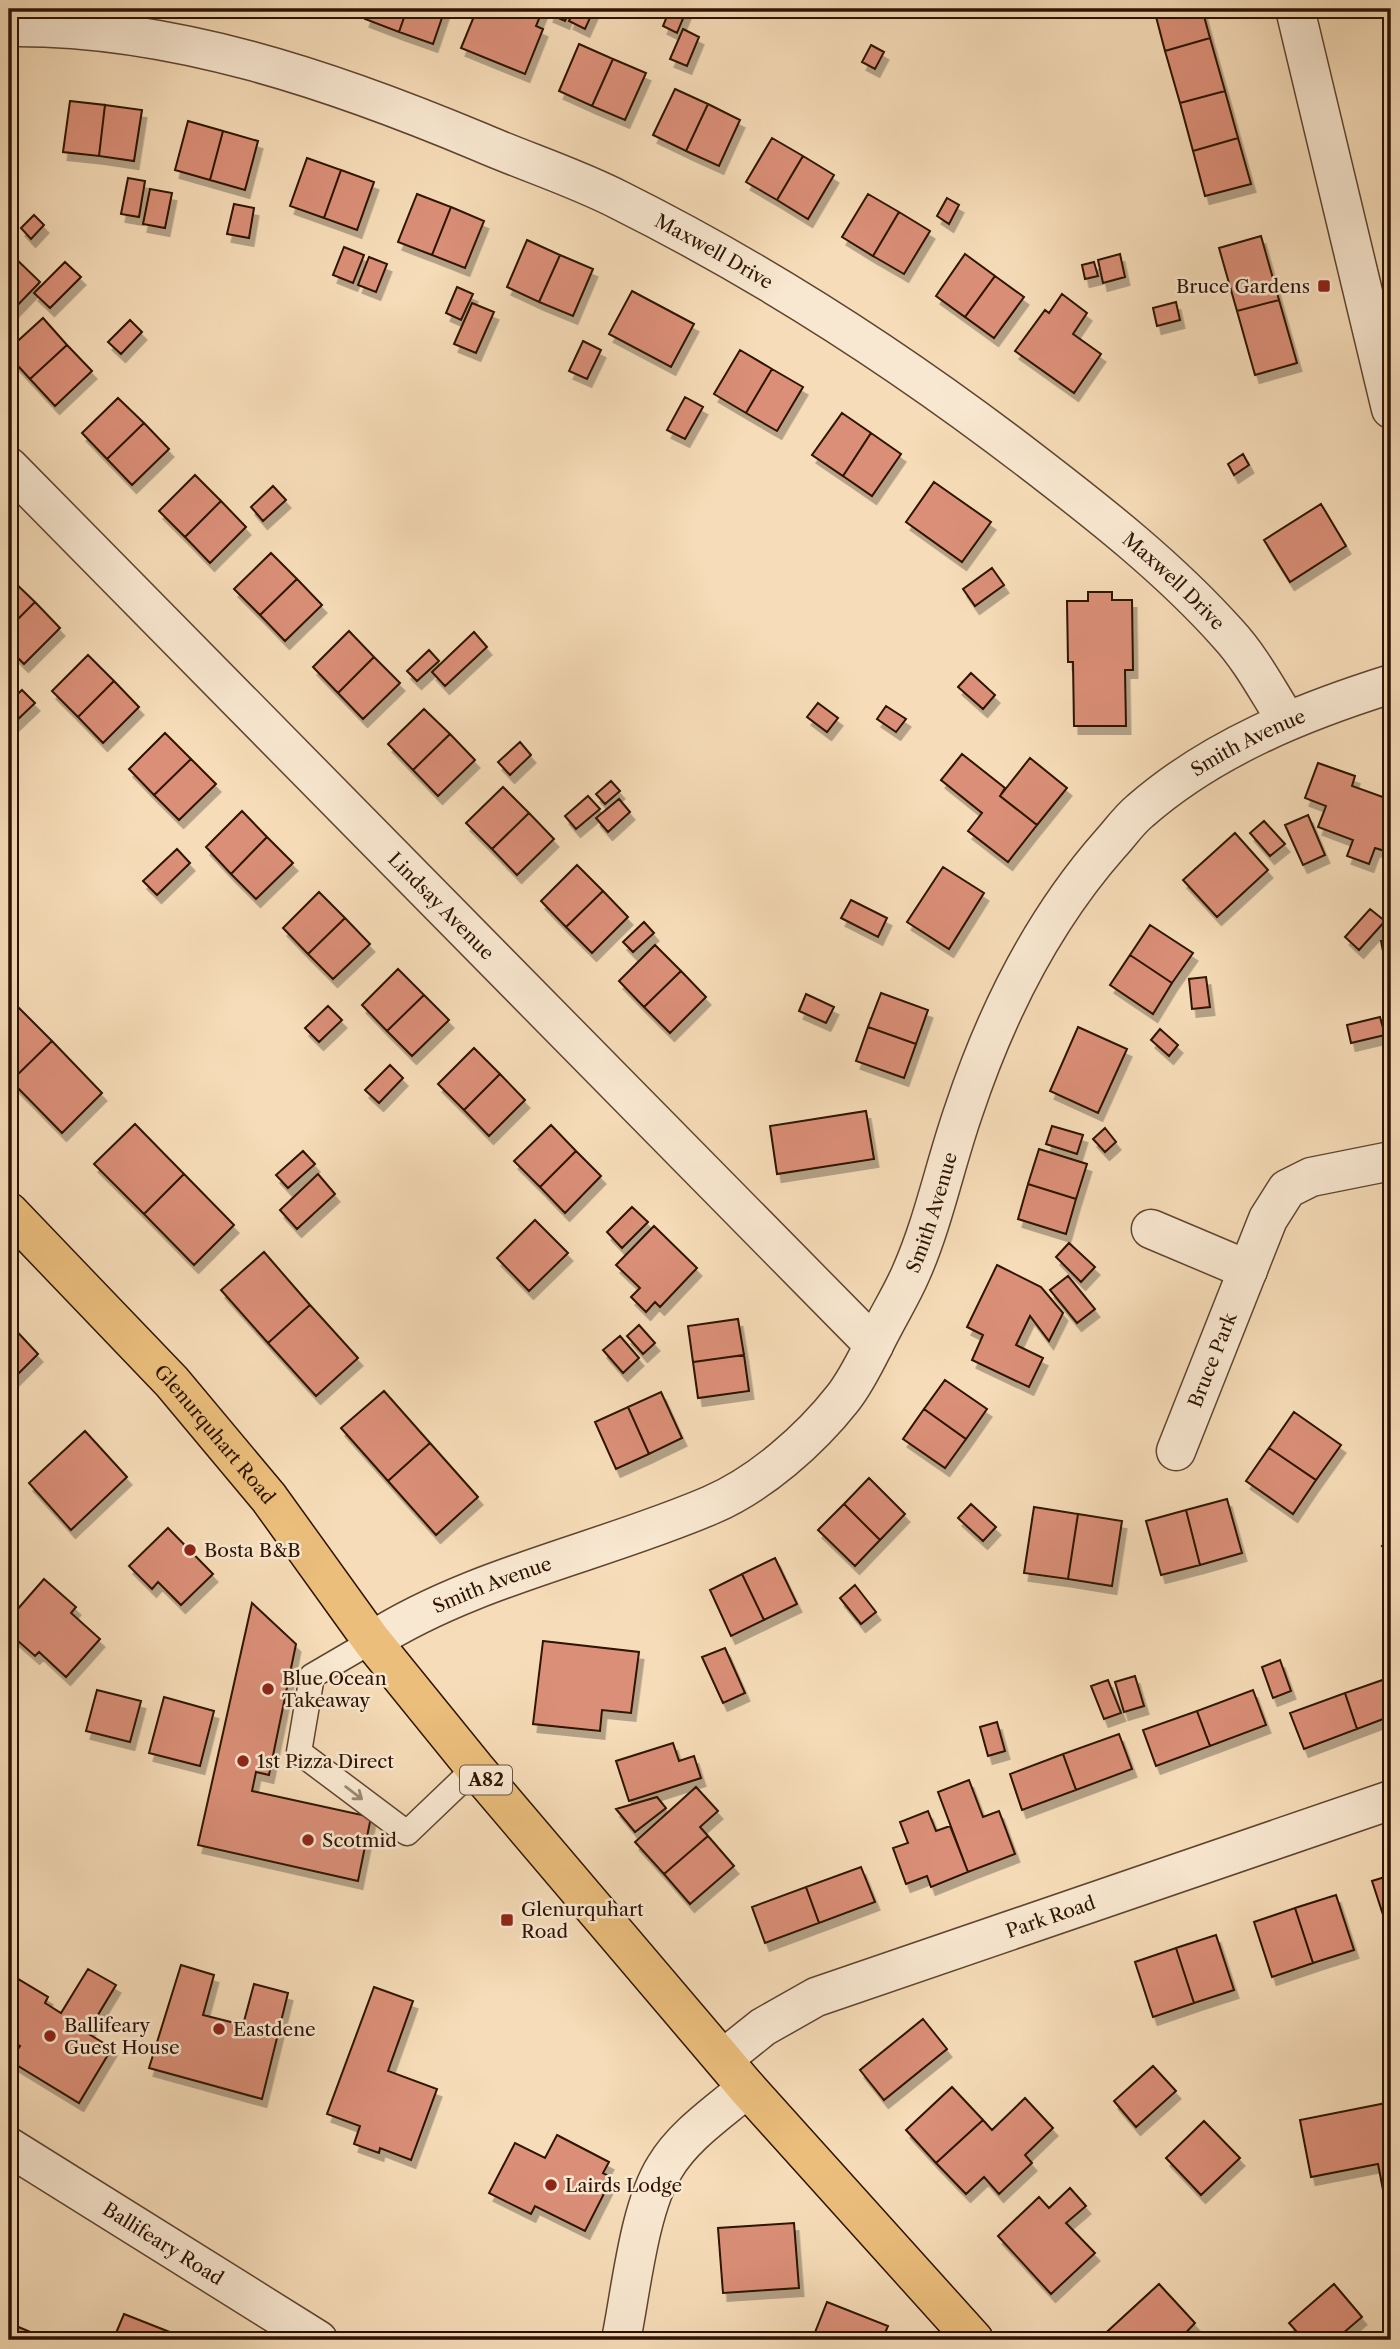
<svg xmlns="http://www.w3.org/2000/svg" width="1400" height="2349" viewBox="0 0 1400 2349" font-family="'Libre Caslon Text',serif">
<defs>
<filter id="shadow"><feDropShadow dx="4.5" dy="8" stdDeviation="0" flood-color="#0004"/></filter>
</defs>
<rect width="100%" height="100%" fill="#f6dcb8"/>
<filter id="stains"><feTurbulence type="fractalNoise" baseFrequency=".00286" numOctaves="4"/><feColorMatrix values="0 0 0 0 .2 0 0 0 0 .09 0 0 0 0 .02 0 0 0 .5 -.17"/></filter>
<radialGradient id="worn" r=".72"><stop offset=".6" stop-color="#630" stop-opacity="0"/><stop offset="1" stop-color="#630" stop-opacity=".3"/></radialGradient>
<!-- building -->
<path fill="#db8f78" stroke="#2d1303" stroke-width="2" filter="url(#shadow)" d="M369,9H407L399,32L365,19Z
M407,9H445L433,44L399,32Z
M477,9H492L512,17L515,9H543L536,26L543,29L525,74L461,48Z
M551,9H570L565,21L549,14Z
M574,9H594L585,29L569,21Z
M670,9H687L677,33L663,26Z
M1154,9H1202L1210,38L1165,51Z
M683,29L699,37L687,66L670,59Z
M1210,38L1225,91L1180,103L1165,51Z
M579,44L613,59L592,106L559,91Z
M871,45L884,52L875,69L862,62Z
M613,59L646,73L625,120L592,106Z
M675,89L708,104L686,151L653,135Z
M1225,91L1238,138L1193,151L1180,103Z
M70,101L105,105L99,156L63,152Z
M708,104L740,120L719,166L686,151Z
M105,105L142,110L134,161L99,156Z
M188,121L223,131L210,180L175,170Z
M223,131L258,141L245,190L210,180Z
M772,138L803,156L777,200L746,182Z
M1238,138L1251,184L1205,196L1193,151Z
M803,156L834,175L808,219L777,200Z
M307,158L341,170L324,218L290,206Z
M341,170L374,182L357,230L324,218Z
M128,178L145,181L139,217L121,214Z
M150,189L172,193L165,228L143,224Z
M417,194L451,207L432,255L398,242Z
M868,194L899,212L873,256L842,237Z
M947,198L959,205L949,224L937,216Z
M234,204L254,208L249,238L227,234Z
M451,207L484,221L465,268L432,255Z
M899,212L930,231L904,274L873,256Z
M34,215L44,225L31,239L21,228Z
M1261,236L1279,300L1237,311L1219,248Z
M527,240L560,255L539,302L507,287Z
M344,247L364,255L353,283L333,275Z
M965,254L995,276L965,317L936,296Z
M1120,254L1125,277L1103,283L1098,260Z
M12,255L40,282L9,314V258Z
M560,255L593,269L573,316L539,302Z
M369,257L387,264L376,292L358,285Z
M65,262L81,277L50,308L34,293Z
M1094,262L1098,276L1085,279L1082,265Z
M995,276L1024,297L994,338L965,317Z
M457,287L473,294L461,320L446,313Z
M632,291L694,324L671,367L609,334Z
M1062,294L1087,313L1073,334L1101,354L1074,393L1015,351L1045,310L1049,313Z
M1279,300L1297,363L1255,375L1237,311Z
M1176,302L1180,320L1157,326L1153,308Z
M472,303L494,312L476,353L454,344Z
M43,318L67,345L30,379L9,356V349Z
M130,320L142,332L121,354L108,342Z
M583,341L601,350L587,379L569,371Z
M67,345L92,371L55,406L30,379Z
M740,350L772,369L746,413L714,394Z
M772,369L803,387L777,431L746,413Z
M685,397L703,407L685,439L667,430Z
M118,398L144,423L107,459L82,433Z
M842,413L871,433L843,476L812,455Z
M144,423L169,449L132,485L107,459Z
M871,433L901,454L872,496L843,476Z
M1243,454L1249,465L1234,475L1228,464Z
M195,475L221,501L185,537L159,511Z
M934,482L991,522L962,562L906,522Z
M273,486L286,500L263,521L251,507Z
M221,501L246,527L210,563L185,537Z
M1321,504L1346,546L1290,582L1264,540Z
M271,553L297,579L260,615L234,589Z
M992,568L1004,585L975,606L963,589Z
M9,577L35,602L9,628Z
M297,579L322,605L285,641L260,615Z
M1088,592H1112V600H1132L1133,670H1125L1126,726H1074L1073,662H1068L1067,601H1088Z
M35,602L60,628L24,664L9,649V628Z
M349,631L374,657L338,693L313,667Z
M474,632L487,647L445,686L432,672Z
M429,650L439,661L417,681L407,671Z
M88,655L114,681L78,717L52,691Z
M374,657L400,683L363,719L338,693Z
M971,673L995,695L983,709L958,687Z
M114,681L139,707L103,743L78,717Z
M22,690L35,703L13,724L9,719V702Z
M818,703L838,718L827,732L807,717Z
M886,706L906,719L896,732L877,719Z
M424,709L450,734L413,770L388,744Z
M165,733L191,759L154,795L129,769Z
M450,734L475,760L438,796L413,770Z
M520,742L531,755L510,775L498,762Z
M962,754L1005,788L1000,796L1037,825L1008,862L968,831L982,813L941,780Z
M1030,758L1067,788L1037,825L1000,796Z
M191,759L216,784L179,820L154,795Z
M1318,763L1355,776L1352,786L1391,800V835L1385,851L1375,848L1369,864L1347,856L1353,840L1318,827L1326,806L1305,798Z
M611,781L620,791L605,804L596,794Z
M503,787L529,813L492,849L466,823Z
M588,796L600,809L576,829L565,816Z
M619,799L630,812L608,832L596,818Z
M242,811L267,837L231,874L206,847Z
M529,813L554,839L517,875L492,849Z
M1308,815L1325,855L1303,865L1285,825Z
M1264,821L1285,844L1270,856L1250,833Z
M1235,833L1268,870L1217,917L1183,880Z
M267,837L293,863L256,899L231,874Z
M177,849L190,863L157,895L143,881Z
M577,865L603,891L566,927L541,901Z
M943,867L984,893L949,949L907,922Z
M603,891L628,917L592,953L566,927Z
M319,892L345,918L308,954L283,928Z
M851,900L887,918L878,937L841,918Z
M1370,909L1385,921L1359,950L1345,937Z
M345,918L370,944L333,979L308,954Z
M644,922L654,933L633,952L623,942Z
M1150,925L1193,953L1172,983L1130,955Z
M1391,938V975L1388,976L1381,941Z
M655,945L681,971L644,1007L619,981Z
M1130,955L1172,983L1153,1014L1110,985Z
M398,969L424,995L387,1031L362,1005Z
M681,971L706,997L670,1033L644,1007Z
M1206,977L1210,1007L1192,1009L1189,979Z
M881,993L928,1010L916,1044L868,1027Z
M806,994L834,1007L826,1023L799,1011Z
M424,995L449,1020L412,1056L387,1031Z
M9,998L52,1041L11,1081L9,1079Z
M328,1006L342,1020L319,1042L305,1028Z
M1380,1017L1385,1035L1351,1043L1347,1025Z
M868,1027L916,1044L904,1078L856,1061Z
M1078,1027L1127,1049L1098,1113L1050,1091Z
M1160,1029L1178,1045L1169,1056L1151,1040Z
M52,1041L102,1093L62,1133L11,1081Z
M474,1048L500,1074L464,1110L438,1084Z
M390,1065L403,1078L379,1103L365,1090Z
M500,1074L525,1100L489,1136L464,1110Z
M866,1111L874,1159L777,1174L770,1126Z
M135,1124L184,1174L144,1214L94,1164Z
M551,1125L576,1151L540,1187L514,1161Z
M1052,1126L1083,1135L1077,1154L1046,1144Z
M1105,1128L1116,1142L1105,1152L1093,1139Z
M1039,1149L1087,1164L1076,1199L1028,1184Z
M303,1151L315,1164L288,1188L276,1175Z
M576,1151L601,1176L565,1213L540,1187Z
M184,1174L234,1225L194,1265L144,1214Z
M318,1174L335,1194L297,1229L280,1210Z
M1028,1184L1076,1199L1066,1234L1018,1219Z
M632,1207L648,1222L622,1248L607,1232Z
M535,1220L568,1253L529,1291L497,1258Z
M654,1226L697,1268L660,1307L655,1302L646,1312L631,1297L640,1288L616,1265Z
M1069,1243L1095,1267L1081,1282L1056,1257Z
M264,1252L310,1305L268,1343L221,1290Z
M997,1265L1041,1287L1063,1313L1049,1341L1030,1316L1016,1345L1043,1358L1029,1387L972,1360L983,1335L967,1327Z
M1068,1276L1095,1309L1077,1323L1050,1290Z
M310,1305L358,1358L316,1396L268,1343Z
M738,1319L744,1355L693,1362L688,1326Z
M9,1323L38,1354L9,1383Z
M639,1325L655,1343L643,1354L627,1336Z
M620,1336L639,1358L623,1373L603,1350Z
M744,1355L749,1391L698,1398L693,1362Z
M945,1380L987,1409L966,1439L924,1409Z
M384,1391L430,1443L388,1481L341,1428Z
M661,1392L682,1438L649,1454L628,1407Z
M628,1407L649,1454L616,1469L595,1422Z
M924,1409L966,1439L945,1468L903,1439Z
M1294,1412L1341,1445L1316,1480L1269,1448Z
M85,1431L127,1477L71,1530L29,1483Z
M430,1443L478,1497L436,1535L388,1481Z
M1269,1448L1316,1480L1293,1514L1246,1481Z
M869,1478L905,1514L880,1540L844,1504Z
M1227,1499L1242,1553L1200,1565L1186,1510Z
M844,1504L880,1540L855,1566L818,1530Z
M971,1504L996,1527L983,1541L958,1518Z
M1034,1507L1078,1514L1068,1579L1024,1573Z
M1186,1510L1200,1565L1161,1575L1146,1521Z
M1078,1514L1122,1521L1112,1586L1068,1579Z
M168,1528L213,1574L181,1605L158,1582L152,1589L129,1566Z
M1391,1538V1555L1382,1546Z
M775,1558L797,1604L764,1620L742,1574Z
M742,1574L764,1620L731,1636L710,1590Z
M44,1579L76,1607L71,1613L100,1639L66,1677L39,1652L35,1656L9,1633V1619Z
M855,1585L876,1612L861,1624L840,1598Z
M252,1603L296,1644L269,1775L256,1772L252,1791L371,1817L358,1881L198,1845Z
M543,1641L639,1652L631,1713L602,1710L600,1731L533,1724Z
M725,1648L745,1693L723,1703L702,1657Z
M1280,1660L1291,1691L1273,1698L1262,1667Z
M1135,1676L1144,1706L1124,1712L1115,1682Z
M1391,1677V1716L1357,1729L1345,1693Z
M1108,1680L1121,1713L1104,1719L1091,1686Z
M97,1690L141,1701L130,1742L86,1731Z
M1253,1690L1266,1725L1210,1746L1197,1711Z
M1345,1693L1357,1729L1304,1749L1290,1713Z
M164,1697L214,1711L200,1766L149,1753Z
M1197,1711L1210,1746L1156,1766L1143,1730Z
M997,1722L1005,1751L988,1756L980,1727Z
M1119,1734L1132,1769L1076,1790L1063,1754Z
M673,1743L679,1761L694,1756L701,1778L629,1801L616,1761Z
M1063,1754L1076,1790L1022,1810L1010,1774Z
M969,1780L983,1817L999,1811L1015,1854L968,1872L938,1792Z
M696,1787L718,1811L700,1827L708,1836L664,1874L635,1842Z
M657,1797L666,1808L635,1832L616,1809Z
M928,1811L936,1831L950,1826L968,1872L931,1887L927,1876L906,1884L893,1848L908,1843L900,1822Z
M708,1836L734,1866L690,1904L664,1874Z
M861,1867L875,1902L819,1923L806,1887Z
M1391,1875V1925L1387,1927L1372,1881Z
M806,1887L819,1923L765,1943L752,1907Z
M1336,1895L1354,1950L1313,1963L1295,1908Z
M1295,1908L1313,1963L1272,1977L1254,1922Z
M1216,1935L1234,1990L1194,2003L1176,1948Z
M1176,1948L1194,2003L1153,2017L1135,1962Z
M181,1965L214,1975L203,2015L243,2025L254,1984L288,1993L262,2099L149,2068Z
M88,1969L116,1985L87,2033L112,2048L79,2103L10,2061L20,2046L9,2039V1995L18,1979L48,1997L45,2003L61,2013Z
M374,1987L413,2001L388,2071L437,2089L411,2160L380,2148L379,2153L354,2144L360,2126L327,2114Z
M923,2019L947,2049L884,2100L860,2070Z
M1153,2066L1176,2091L1136,2127L1114,2101Z
M952,2087L983,2120L936,2163L906,2130Z
M1025,2098L1053,2128L1025,2155L1032,2163L999,2194L984,2177L966,2194L936,2163L983,2120L992,2130Z
M1391,2102V2231L1378,2164L1311,2177L1300,2120Z
M1204,2121L1240,2158L1201,2195L1166,2158Z
M557,2135L609,2162L603,2173L612,2178L585,2231L535,2206L531,2214L489,2193L515,2143L545,2158Z
M1070,2188L1086,2206L1066,2223L1095,2253L1051,2294L998,2236L1039,2197L1049,2208Z
M794,2223L799,2288L723,2293L718,2228Z
M1159,2284L1195,2323L1179,2340H1098Z
M1334,2284L1362,2317L1335,2340H1304L1289,2323Z
M827,2302L888,2326L882,2340H812Z
M124,2314L190,2340H113Z
M9,2323L40,2336L38,2340H9Z"/>
<g fill="none" stroke-linecap="round" stroke-linejoin="round">
<!-- service casing -->
<g stroke="#5f4530" stroke-width="27">
<path id="service" d="M372,1641L312,1676L299,1752L407,1833L475,1768"/>
</g>
<!-- minor casing -->
<g stroke="#5f4530" stroke-width="41">
<g id="minor">
<path d="M1295,9L1391,409"/>
<path id="s1" d="M9,27C171,25 332,80 480,142C526,162 574,177 619,200C765,273 901,361 1031,461C1100,514 1170,569 1228,634C1252,660 1268,692 1287,721"/>
<path id="s2" d="M9,467L874,1345"/>
<path d="M1151,1229L1248,1270"/>
<path id="s3" d="M1176,1451L1268,1219L1287,1189L1311,1177L1391,1161"/>
<path id="s4" d="M372,1641C472,1577 602,1552 711,1505C760,1484 810,1440 843,1398C858,1379 869,1354 880,1333C890,1313 902,1294 911,1273C934,1221 945,1164 964,1110C996,1014 1043,920 1110,844C1120,833 1129,820 1140,811C1212,748 1302,712 1391,684"/>
<path id="s5" d="M723,2059L763,2027L816,1997L1391,1800"/>
<path id="s6" d="M9,2147L318,2340"/>
<path d="M621,2340C631,2291 639,2208 665,2167C684,2135 719,2112 747,2088"/>
</g>
</g>
<!-- trunk casing -->
<g stroke="#2d1303" stroke-width="41">
<g id="trunk">
<path id="s7" d="M9,1212L172,1382L269,1498L372,1641L475,1768L747,2088L974,2340"/>
</g>
</g>
<!-- service -->
<use href="#service" stroke="#f9e8d1" stroke-width="24"/>
<!-- minor -->
<use href="#minor" stroke="#f9e8d1" stroke-width="38"/>
<!-- trunk -->
<use href="#trunk" stroke="#ebbe7c" stroke-width="38"/>
</g>
<!-- one-way arrows -->
<defs><path id="oneway-shaft" d="M-6 0H5M1.5-3L5.5 0L1.5 3" fill="none" stroke-width="1.6" stroke-linecap="round" stroke-linejoin="round" transform="scale(1.75)"/></defs>
<use stroke="#9d8874" href="#oneway-shaft" transform="translate(354 1793) rotate(37)"/>
<!-- markers -->
<g fill="#8f2418" stroke="#f9e8d1" stroke-width="2.5">
<rect x="1317" y="279" width="14" height="14" rx="3.5"/>
<circle cx="190" cy="1550" r="7"/>
<circle cx="268" cy="1689" r="7"/>
<circle cx="243" cy="1761" r="7"/>
<circle cx="308" cy="1840" r="7"/>
<rect x="500" y="1913" width="14" height="14" rx="3.5"/>
<circle cx="219" cy="2029" r="7"/>
<circle cx="50" cy="2036" r="7"/>
<circle cx="551" cy="2185" r="7"/>
</g>
<g text-anchor="middle" dominant-baseline="central" stroke-width="5" stroke-linejoin="round" paint-order="stroke">
<!-- shield labels -->
<rect fill="#f9e8d1" stroke="#6a5341" stroke-width="2" x="460" y="1765.5" width="52" height="29" rx="5"/>
<g font-size="18" font-weight="bold" fill="#2d1303">
<text x="486" y="1780">A82</text>
</g>
<!-- street labels -->
<g font-size="19" fill="#2d1303" stroke="#f9e8d1">
<text stroke="none"><textPath href="#s1" startOffset="747">Maxwell Drive</textPath></text>
<text stroke="none"><textPath href="#s1" startOffset="1314">Maxwell Drive</textPath></text>
<text stroke="none"><textPath href="#s4" startOffset="1330">Smith Avenue</textPath></text>
<text stroke="none"><textPath href="#s2" startOffset="616">Lindsay Avenue</textPath></text>
<text stroke="none"><textPath href="#s4" startOffset="744">Smith Avenue</textPath></text>
<text stroke="none"><textPath href="#s3" startOffset="98">Bruce Park</textPath></text>
<text stroke="none"><textPath href="#s7" startOffset="303">Glenurquhart Road</textPath></text>
<text stroke="none"><textPath href="#s4" startOffset="133">Smith Avenue</textPath></text>
<text stroke="none"><textPath href="#s5" startOffset="360">Park Road</textPath></text>
<text stroke="none"><textPath href="#s6" startOffset="182">Ballifeary Road</textPath></text>
</g>
<!-- poi labels -->
<g font-size="19" fill="#2d1303" stroke="#f9e8d1" text-anchor="start">
<text x="1310" y="286" text-anchor="end">Bruce Gardens</text>
<text x="204" y="1550">Bosta B&amp;B</text>
<text x="282" y="1678">Blue Ocean<tspan x="282" dy="22">Takeaway</tspan></text>
<text x="257" y="1761">1st Pizza Direct</text>
<text x="322" y="1840">Scotmid</text>
<text x="521" y="1909">Glenurquhart<tspan x="521" dy="22">Road</tspan></text>
<text x="64" y="2025">Ballifeary<tspan x="64" dy="22">Guest House</tspan></text>
<text x="233" y="2029">Eastdene</text>
<text x="565" y="2185">Lairds Lodge</text>
</g>
</g>
<!-- margin -->
<rect width="1400" height="2349" fill="none" stroke="#f6dcb8" stroke-width="35"/>
<rect x="10" y="10" width="1379" height="2328" fill="none" stroke="#2d1303" stroke-width="3.5"/>
<rect x="18" y="18" width="1365" height="2314" fill="none" stroke="#2d1303" stroke-width="2"/>
<rect width="100%" height="100%" filter="url(#stains)"/>
<rect width="100%" height="100%" fill="url(#worn)"/>
</svg>
